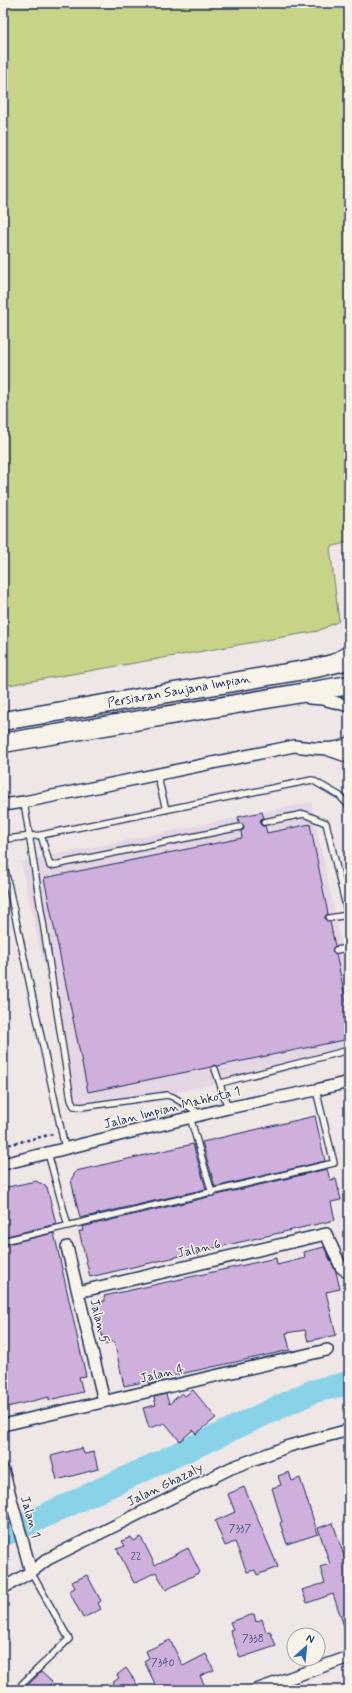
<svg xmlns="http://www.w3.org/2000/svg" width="352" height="1693" viewBox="0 0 352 1693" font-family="Mynerve,sans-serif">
<rect width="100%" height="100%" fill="#efe6e6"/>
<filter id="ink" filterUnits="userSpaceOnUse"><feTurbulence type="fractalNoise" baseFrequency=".025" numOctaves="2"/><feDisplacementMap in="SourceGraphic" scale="8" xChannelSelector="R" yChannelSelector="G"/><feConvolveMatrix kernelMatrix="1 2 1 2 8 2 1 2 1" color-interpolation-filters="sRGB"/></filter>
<g filter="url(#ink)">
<!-- built -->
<path fill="#e5d6e3" d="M311,802L349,980V1055L77,1114L21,862Z"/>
<!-- green -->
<path fill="#c7d387" stroke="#718172" d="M3,3H349V542L330,547L339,621L318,631L3,686Z"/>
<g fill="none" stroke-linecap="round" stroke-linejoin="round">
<!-- river -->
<path stroke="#89d3e9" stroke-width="24" d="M3,1535L314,1391L349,1383"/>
</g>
<!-- building -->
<path fill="#cfb0dd" stroke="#1b2f5e" d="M262,812L264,818L261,819L260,823L262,826H265L267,833L310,824L328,914L325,916V919L330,922L335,946L332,951L336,954L349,1015V1039L218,1066L214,1065L211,1067L88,1092L44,878L242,838L241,831L244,829V826L239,823L238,817Z
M315,1116L325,1161L215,1187L202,1142Z
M193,1144L206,1189L80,1218L71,1180L76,1171Z
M327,1169L330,1180L336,1179L341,1200L331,1202L335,1220L90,1277L79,1231H83L82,1227Z
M36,1181L47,1187L56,1224L3,1237V1188Z
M54,1233L86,1376L79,1377L83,1392L49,1400V1397L3,1408V1245Z
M324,1247L336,1272L340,1289L326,1292L336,1335L308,1341L305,1330L286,1333L290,1350L162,1378V1381L150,1384L149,1381L124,1386L114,1341L104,1344L95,1303L105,1301L104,1296L276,1258L277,1265L305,1258L304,1252Z
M193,1390L216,1418L196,1434L193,1430L180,1441L165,1423L149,1428L143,1408L156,1405L154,1397L166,1394L169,1404L182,1393L185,1396Z
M82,1448L84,1454L94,1452L98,1469L57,1480L51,1456Z
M289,1472L292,1481L300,1478L318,1534L287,1544L280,1523L282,1522L272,1488L281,1485L278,1476Z
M244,1487L278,1567L257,1575L255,1570L247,1572L235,1542L225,1546L215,1521L235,1512L228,1494Z
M333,1523L345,1559L349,1557V1634L347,1635L333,1594L307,1603L302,1590L325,1583L320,1567L330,1564L318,1528Z
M131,1537L134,1541L141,1537L155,1565L188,1548L200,1572L166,1590L156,1572L134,1583L117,1549L125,1546L122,1541Z
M87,1575L101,1601L98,1603L101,1609L83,1618L69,1591L75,1588L72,1582Z
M254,1614L256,1622L262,1619L266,1632L270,1631L276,1646L240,1658L230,1630L233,1629L230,1622Z
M170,1640L183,1666L206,1654L214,1670L200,1676L205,1686L197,1690H158L144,1661L149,1658L146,1651Z
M126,1668L141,1690H117L112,1683L119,1678L117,1675Z
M41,1672L52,1682L45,1690H23Z"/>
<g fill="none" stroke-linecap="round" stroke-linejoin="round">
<!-- service casing -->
<g stroke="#1b2f5e" stroke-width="8">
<path id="service" d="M333,657L345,650L349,644
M157,774L166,810
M24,802L71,1100L74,1106L81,1107L167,1095L173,1097L201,1114
M264,822L304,814L326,823L349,919
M41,835L50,866L240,827
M3,842L6,839L41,835L312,780L340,796L349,806
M3,860L65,1148
M329,918L348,915
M336,950L349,948
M215,1069L228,1108
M221,1083L349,1050
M190,1117L212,1193
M48,1153L68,1226
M3,1241L334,1163L316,1090
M22,1684L69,1639L31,1572"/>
</g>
<!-- minor casing -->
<g stroke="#1b2f5e" stroke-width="14">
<path id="minor" d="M309,698L323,699L349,706
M329,750L349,757
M3,805L24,802L294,746C312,748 333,752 349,743
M3,1164L228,1108L316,1090L349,1082
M67,1247L104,1401
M78,1292L326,1234L341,1267L349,1273
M3,1425L327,1350
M3,1470L31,1572
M3,1588L31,1572L48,1559L231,1468L289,1446L349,1430
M256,1690L349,1657"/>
</g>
<!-- trunk casing -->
<g stroke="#1b2f5e" stroke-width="21">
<path id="trunk" d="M3,721L316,668L349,660
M3,743L349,685"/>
</g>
<!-- path -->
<path stroke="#1b2f5e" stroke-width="2.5" stroke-dasharray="3 3" stroke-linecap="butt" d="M3,1146L53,1134"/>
<!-- service -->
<use href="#service" stroke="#f7f3e8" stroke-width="5.5"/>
<!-- minor -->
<use href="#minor" stroke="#f7f3e8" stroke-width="11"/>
<!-- trunk -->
<use href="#trunk" stroke="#f7f3e8" stroke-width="18"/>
</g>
</g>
<g text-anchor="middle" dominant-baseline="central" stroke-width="3" stroke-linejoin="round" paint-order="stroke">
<!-- number labels -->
<g font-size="11" fill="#484f7e">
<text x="240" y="1529">7337</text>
<text x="136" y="1557">22</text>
<text x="253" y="1639">7338</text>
<text x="163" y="1663">7340</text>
</g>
<!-- street labels -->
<g font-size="13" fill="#1b2f5e" stroke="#f7f3e8">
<text transform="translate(179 691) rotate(-10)">Persiaran Saujana Impian</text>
<text transform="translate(172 1108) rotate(-14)">Jalan Impian Mahkota 1</text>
<text transform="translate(199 1249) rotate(-13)">Jalan 6</text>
<text transform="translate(99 1321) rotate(76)">Jalan 5</text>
<text transform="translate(162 1374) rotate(-13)">Jalan 4</text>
<text transform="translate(165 1485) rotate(-26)">Jalan Ghazaly</text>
<text transform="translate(30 1517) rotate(74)">Jalan 1</text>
</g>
</g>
<!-- margin -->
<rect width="352" height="1693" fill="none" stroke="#f7f3e8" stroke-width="16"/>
<rect x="8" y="8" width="336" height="1677" fill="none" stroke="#1b2f5e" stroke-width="1.5" filter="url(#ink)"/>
<!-- north arrow -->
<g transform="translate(306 1647) rotate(27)"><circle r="19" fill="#f7f3e8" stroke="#9fa5b1"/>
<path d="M0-3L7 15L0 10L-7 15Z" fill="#1f6fb2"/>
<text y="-6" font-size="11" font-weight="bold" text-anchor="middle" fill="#1b2f5e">N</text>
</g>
</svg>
